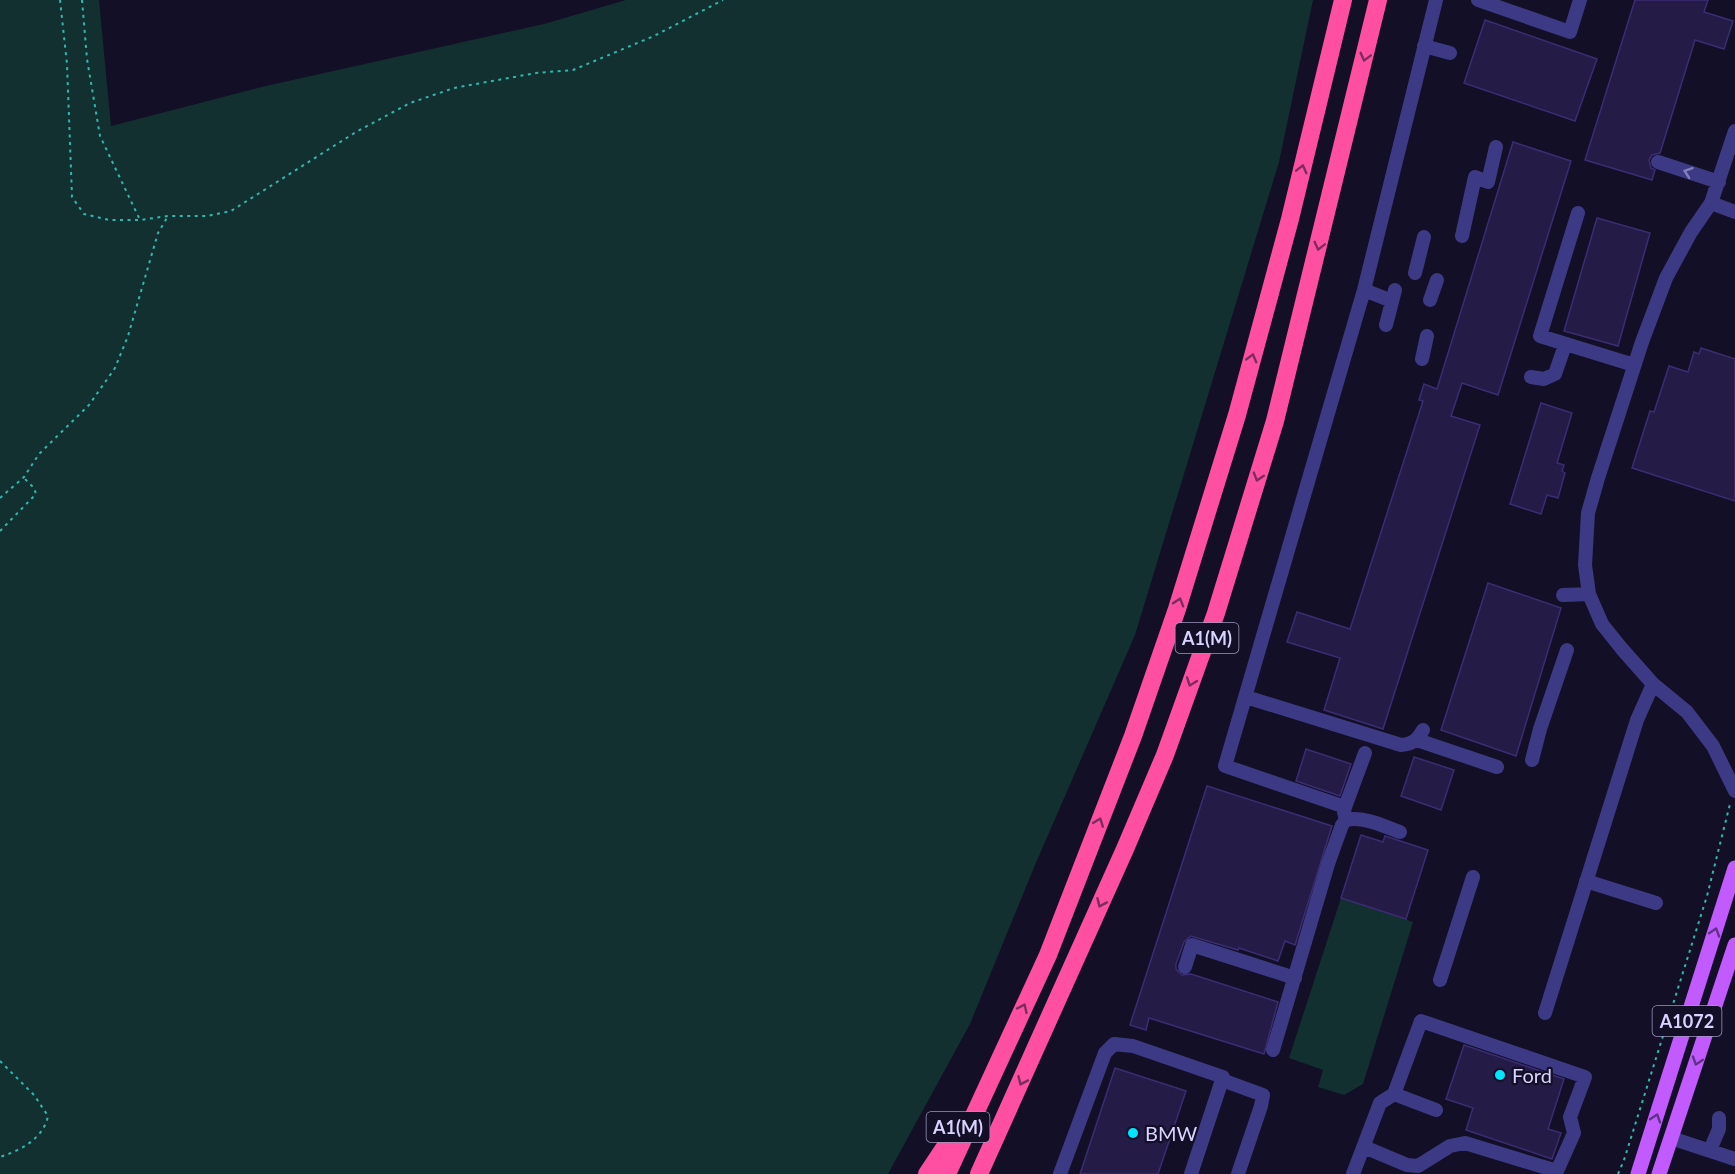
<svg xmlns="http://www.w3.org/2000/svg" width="1735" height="1174" viewBox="0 0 1735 1174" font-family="Lato,sans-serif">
<rect width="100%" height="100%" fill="#130f26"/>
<!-- green -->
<path fill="#12302f" d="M0,0H99L111,126L266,86L544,24L626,0H1313L1279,162L1135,635L1035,865L970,1024L888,1174H0Z
M1341,898L1413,922L1363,1084L1344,1095L1318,1087L1323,1070L1289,1058Z"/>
<!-- building -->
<path fill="#241b47" stroke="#3b2d73" stroke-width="1.5" d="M1635,0H1708L1704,12L1733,21L1724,49L1695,40L1660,153L1652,155L1649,160L1651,168L1655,170L1652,180L1585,160Z
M1485,20L1597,59L1575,121L1464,83Z
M1513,142L1571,161L1498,395L1462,383L1451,416L1480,425L1383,729L1324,710L1340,658L1287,642L1297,612L1350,629L1423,401L1419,400L1424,384L1437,389Z
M1597,218L1650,233L1618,346L1564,331Z
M1701,348L1735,359V501L1632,468L1650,411L1654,412L1669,366L1688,372L1694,352L1699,354Z
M1541,403L1572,413L1557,463L1564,465L1562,471L1565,473L1558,498L1547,495L1541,514L1510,504Z
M1488,583L1561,608L1516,756L1441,730Z
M1306,749L1351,764L1340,796L1296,781Z
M1414,757L1454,770L1441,810L1401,796Z
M1207,786L1332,826L1295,945L1285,941L1278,961L1239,948L1238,950L1191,936L1184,942L1176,964V969L1182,975L1191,974L1278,1002L1264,1054L1149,1018L1146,1030L1130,1025Z
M1361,835L1383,842L1385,836L1428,850L1406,919L1341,898Z
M1464,1045L1564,1079L1548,1129L1561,1133L1552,1159L1466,1130L1473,1108L1446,1099Z
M1115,1068L1186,1091L1158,1174H1080Z"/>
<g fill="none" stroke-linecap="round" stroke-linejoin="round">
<!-- path -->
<path stroke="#2fb8b0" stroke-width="2" stroke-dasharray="3 4.5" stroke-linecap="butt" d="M60,0L67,64L72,197L84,214L109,220H140L168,216H207L231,211L356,132L410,103L454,88L536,73L573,70L654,36L723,0
M82,0L87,59L100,136L140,220
M0,498L24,477L39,454L89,405L115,368L128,336L158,233L168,216
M0,531L36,494L34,488L24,478
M0,1061L34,1095L48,1116C43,1139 21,1150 0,1157
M1618,1174L1624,1160L1707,896L1730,804"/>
<!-- minor -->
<path stroke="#3d3a85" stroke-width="14" d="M1478,0L1570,32L1580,0
M1424,46L1450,53
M1735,131L1711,203L1691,232L1666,278L1642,342L1598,478L1588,513L1585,565L1589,594L1602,624L1622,649L1653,684L1687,712L1713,746L1735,791
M1658,162L1719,182
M1711,203L1735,212
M1578,213L1540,336L1634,365
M1462,236L1475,177L1488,182L1496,147
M1415,273L1424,237
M1364,290L1392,301
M1430,300L1437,280
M1386,325L1395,290
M1422,359L1427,336
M1531,377L1544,379L1555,374L1565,345
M1563,595L1589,594
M1246,697L1401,745C1413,744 1417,740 1423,730
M1417,740L1497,767
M1532,760L1540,729L1567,650
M1345,807L1225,766L1364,290L1436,0
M1346,820C1364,816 1383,826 1400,832
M1586,881L1656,903
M1185,967L1192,945L1295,978
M1440,980L1473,877
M1545,1013L1637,720L1653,684
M1273,1050L1328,864L1342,825L1346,820L1344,812L1345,807L1365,753
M1222,1080L1263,1095L1261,1106L1238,1174
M1671,1138L1735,1159
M1364,1147L1407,1165L1418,1166L1450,1146L1465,1143L1557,1171L1574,1133L1570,1117L1585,1077L1421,1021L1394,1094
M1710,1150L1719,1129V1118
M1060,1174L1105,1053L1114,1044L1133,1046L1223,1077L1191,1174
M1353,1174L1380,1103L1394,1094L1436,1110"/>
<!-- major -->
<path stroke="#c25bff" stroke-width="15" d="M1638,1174L1735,868
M1659,1174L1735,945"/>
<!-- highway -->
<path stroke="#ff4fa3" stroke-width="18" d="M927,1174L959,1126
M947,1174L1048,955L1133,736L1177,609L1237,415L1290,219L1343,0
M979,1174L1125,849L1165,755L1216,613L1275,421L1378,0"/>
</g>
<!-- one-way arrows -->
<defs><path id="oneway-chevron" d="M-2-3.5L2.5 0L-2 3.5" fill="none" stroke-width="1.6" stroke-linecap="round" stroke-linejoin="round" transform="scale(1.5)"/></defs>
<g stroke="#7d2c5e">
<use href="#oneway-chevron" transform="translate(1365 57) rotate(104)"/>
<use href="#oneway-chevron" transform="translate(1302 169) rotate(-76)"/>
<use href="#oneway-chevron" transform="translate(1319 246) rotate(104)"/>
<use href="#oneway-chevron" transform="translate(1252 358) rotate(-75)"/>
<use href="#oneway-chevron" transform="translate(1258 477) rotate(107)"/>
<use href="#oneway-chevron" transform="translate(1179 602) rotate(-73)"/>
<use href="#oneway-chevron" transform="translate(1191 682) rotate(110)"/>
<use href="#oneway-chevron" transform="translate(1099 822) rotate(-69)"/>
<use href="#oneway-chevron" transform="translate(1101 903) rotate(114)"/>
<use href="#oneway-chevron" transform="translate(1023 1008) rotate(-65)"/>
<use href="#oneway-chevron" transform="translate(1022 1081) rotate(114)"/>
</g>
<use stroke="#837fbc" href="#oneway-chevron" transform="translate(1688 172) rotate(-161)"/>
<g stroke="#623188">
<use href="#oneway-chevron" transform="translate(1715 932) rotate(-72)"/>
<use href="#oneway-chevron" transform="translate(1697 1061) rotate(108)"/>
<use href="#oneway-chevron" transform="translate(1656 1118) rotate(-72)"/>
</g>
<!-- markers -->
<g fill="#00e5ff" stroke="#130f26" stroke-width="2">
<circle cx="1500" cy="1075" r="6"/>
<circle cx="1133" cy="1133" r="6"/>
</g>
<g text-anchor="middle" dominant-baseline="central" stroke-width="4.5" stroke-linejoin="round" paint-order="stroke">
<!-- shield labels -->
<g fill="#130f26" stroke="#9e99be" stroke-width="1.5">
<rect x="1175.5" y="623" width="63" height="30" rx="4.5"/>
<rect x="1652.5" y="1006" width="69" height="30" rx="4.5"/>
<rect x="926.5" y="1112" width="63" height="30" rx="4.5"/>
</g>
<g font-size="18" font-weight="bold" fill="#d9d4ff">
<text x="1207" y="638">A1(M)</text>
<text x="1687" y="1021">A1072</text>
<text x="958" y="1127">A1(M)</text>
</g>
<!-- poi labels -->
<g font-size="20" fill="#d9d4ff" stroke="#130f26" text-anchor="start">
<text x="1512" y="1075">Ford</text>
<text x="1145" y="1133">BMW</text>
</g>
</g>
</svg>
